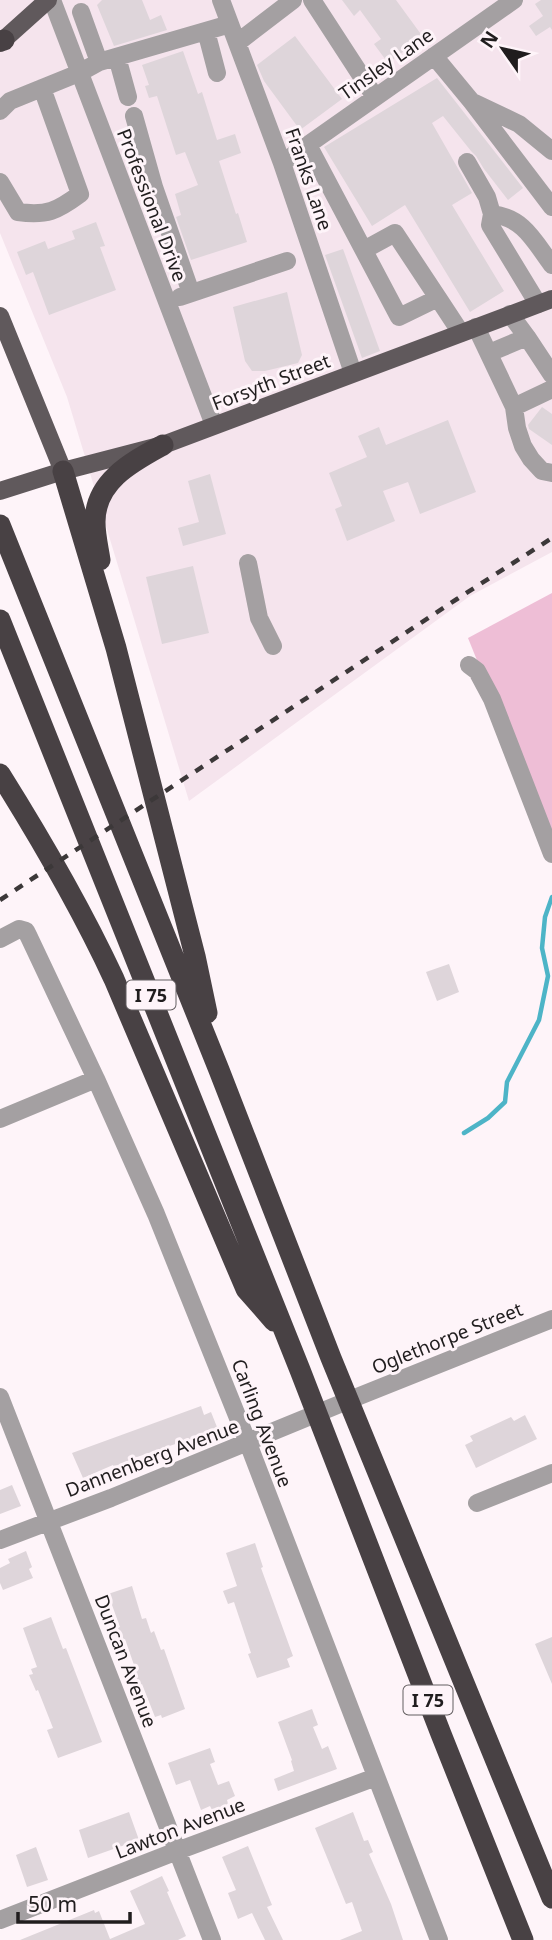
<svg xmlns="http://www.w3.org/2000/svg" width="552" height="1940" viewBox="0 0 552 1940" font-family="'Noto Sans',sans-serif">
<rect width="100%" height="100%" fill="#fef4f9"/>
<!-- built -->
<path fill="#f5e4ed" d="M0,0H552V552L470,596L189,801L67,397L0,233Z"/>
<!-- green -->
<path fill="#eebed6" d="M552,593V846L468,638Z"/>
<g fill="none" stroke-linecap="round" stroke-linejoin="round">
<!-- stream -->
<path stroke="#4db4c7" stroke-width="4.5" d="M464,1133L488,1118L505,1102L507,1082L539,1020L548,976L542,948L545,917L552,897"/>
</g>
<!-- building -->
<path fill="#ded5da" d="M102,0H142L150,20L161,15L167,30L114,46L97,5Z
M342,0H396L423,37L388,63L374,44L381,39L360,10L354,16Z
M541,0H552V30L550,27L536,36L529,26L543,16L535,4Z
M295,36L342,99L300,130L264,81L257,65Z
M183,51L198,94L202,92L217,140L235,134L241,153L219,161L236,214L238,213L247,242L191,260L176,217L181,215L175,194L198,185L185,152L176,155L157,96L149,98L145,86L149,85L142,65Z
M437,78L523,188L508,200L484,169L476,156L471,151L443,116L432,123L472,193L452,205L504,291L470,312L405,205L372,226L324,147Z
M96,222L105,246L100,247L116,290L49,315L33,272L26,275L17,252L45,241L48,249L75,239L72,231Z
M343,249L380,351L362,358L325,255Z
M287,292L302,355L298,363L265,371H252L245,361L233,307Z
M542,407L552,414V445L529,429L528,425Z
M448,420L476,492L420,514L408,482L383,491L395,521L347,541L335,509L342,506L329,473L367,457L358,436L379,427L386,445Z
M210,474L226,534L183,546L178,528L199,522L188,481Z
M193,566L209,633L162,644L146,577Z
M449,964L459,992L437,1001L426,972Z
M201,1406L204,1415L211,1412L217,1427L196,1437L134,1458L114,1467L113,1465L83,1478L72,1453Z
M525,1415L537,1439L476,1468L465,1445L473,1441L470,1436L511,1417L514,1421Z
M12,1485L21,1506L0,1514V1490Z
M255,1543L263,1567L261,1568L293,1656L287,1659L290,1667L257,1678L248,1654L251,1653L234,1602L228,1604L223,1591L237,1586L226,1553Z
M26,1551L32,1567L29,1569L33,1578L3,1590L0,1583V1568L10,1563L8,1559Z
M132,1586L142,1619L146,1618L151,1633L154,1631L161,1650L164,1649L185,1709L162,1718L161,1715L155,1717L142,1684L135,1687L130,1674H133L131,1667L134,1665L125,1639L121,1640L117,1628L120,1627L108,1594Z
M51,1617L63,1649L66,1648L102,1742L58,1758L47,1730L53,1728L38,1690L36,1691L29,1675L33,1674L31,1669L37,1667L23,1628Z
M552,1637V1684L535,1644Z
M312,1709L318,1725L313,1727L322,1749L328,1746L337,1769L278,1791L274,1779L294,1771L291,1761L292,1760L278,1722Z
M210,1748L215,1762L210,1764L218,1785L229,1781L235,1796L227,1800L228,1804L212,1810L210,1806L201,1810L190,1780L176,1785L168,1763Z
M129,1812L139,1840L88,1858L79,1830Z
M353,1812L364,1841L368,1840L373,1852L369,1854L391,1904L403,1940H340L362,1931L352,1902L346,1904L315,1828Z
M248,1846L272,1905L267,1907L283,1940H265L252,1913L238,1919L228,1893L236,1890L222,1857Z
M36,1847L48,1880L27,1887L16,1855Z
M162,1876L169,1891L167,1892L186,1936L178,1940H20L94,1910L95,1913L99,1911L110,1939L145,1924L130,1891Z"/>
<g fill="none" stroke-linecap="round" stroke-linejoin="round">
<!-- minor -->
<path stroke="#a4a0a2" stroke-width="18" d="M52,0L214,425
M221,0L282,163L353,373
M312,0L375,97
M81,12L99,62
M206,31L217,73
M237,43L293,0
M434,56L472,102L552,207
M117,57L128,97
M475,103L519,124L552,151
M0,111L10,101L79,73L99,62L230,24
M134,116L154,187L191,293
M308,145L399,317L438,298L461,333
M467,162L487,197L492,214
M282,163L514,0
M0,182L18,212C47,216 57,211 80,194L42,88
M364,250L395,233L438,298
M180,297L287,261
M538,304L490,225L492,214C524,218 534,241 552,265
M510,314L527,337L552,375
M476,327L514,407L517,428L523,446L531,459L542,471L552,473
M489,353L527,337
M514,407L552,389
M248,563L259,618L273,646
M469,665L477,671L492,699L552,854
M0,939L19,929L26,931L29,937L96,1079L156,1214L248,1443L439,1940
M0,1119L96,1079
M0,1397L212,1940
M477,1503L552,1473
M0,1540L111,1498L357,1397L552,1319
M0,1920L177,1851L376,1777"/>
<!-- major -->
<path stroke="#60595c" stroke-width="18" d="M0,43L48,0
M0,316L63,471
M0,491L63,471L163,445L552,299"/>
<!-- highway -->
<path stroke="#484144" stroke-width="21" d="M0,41L4,40
M63,471L116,648L195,956L207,1013
M0,525L219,1070L331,1358L552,1898
M100,560C98,547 95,535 95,522C95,481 132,462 163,445
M0,620L300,1370L441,1734L523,1940
M0,774C42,841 81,908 114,979L246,1289L274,1321"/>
<!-- rail -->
<path stroke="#3c3839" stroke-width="4.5" stroke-dasharray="9 9" stroke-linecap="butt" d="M0,900L457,599L552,538"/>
</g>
<g text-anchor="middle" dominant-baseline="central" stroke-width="6" stroke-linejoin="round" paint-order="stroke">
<!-- shield labels -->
<g fill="#fef4f9" stroke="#635e60" stroke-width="2">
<rect x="126.5" y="980.5" width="49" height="29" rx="5"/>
<rect x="403.5" y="1685.5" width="49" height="29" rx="5"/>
</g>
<g font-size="18" font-weight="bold" fill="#201d1e">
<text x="151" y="995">I 75</text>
<text x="428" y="1700">I 75</text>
</g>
<!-- street labels -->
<g font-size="19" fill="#201d1e" stroke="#fef4f9">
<text transform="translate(386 64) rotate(-35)">Tinsley Lane</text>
<text transform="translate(309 179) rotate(71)">Franks Lane</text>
<text transform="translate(152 205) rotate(69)">Professional Drive</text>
<text transform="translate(271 382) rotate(-21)">Forsyth Street</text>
<text transform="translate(447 1338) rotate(-22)">Oglethorpe Street</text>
<text transform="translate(262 1423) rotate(69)">Carling Avenue</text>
<text transform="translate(152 1458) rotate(-21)">Dannenberg Avenue</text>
<text transform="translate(126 1661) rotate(69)">Duncan Avenue</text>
<text transform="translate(180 1828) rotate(-21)">Lawton Avenue</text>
</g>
</g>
<!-- north arrow -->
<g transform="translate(503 49) rotate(304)" stroke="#fef4f9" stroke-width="5" paint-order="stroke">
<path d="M0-5L12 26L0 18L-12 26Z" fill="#201d1e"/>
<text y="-10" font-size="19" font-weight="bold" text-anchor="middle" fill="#201d1e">N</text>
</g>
<!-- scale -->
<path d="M18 1912v10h112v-10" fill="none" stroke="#201d1e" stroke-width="3.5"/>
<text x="28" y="1912" font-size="21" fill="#201d1e" stroke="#fef4f9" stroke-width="5" paint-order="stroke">50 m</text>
</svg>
